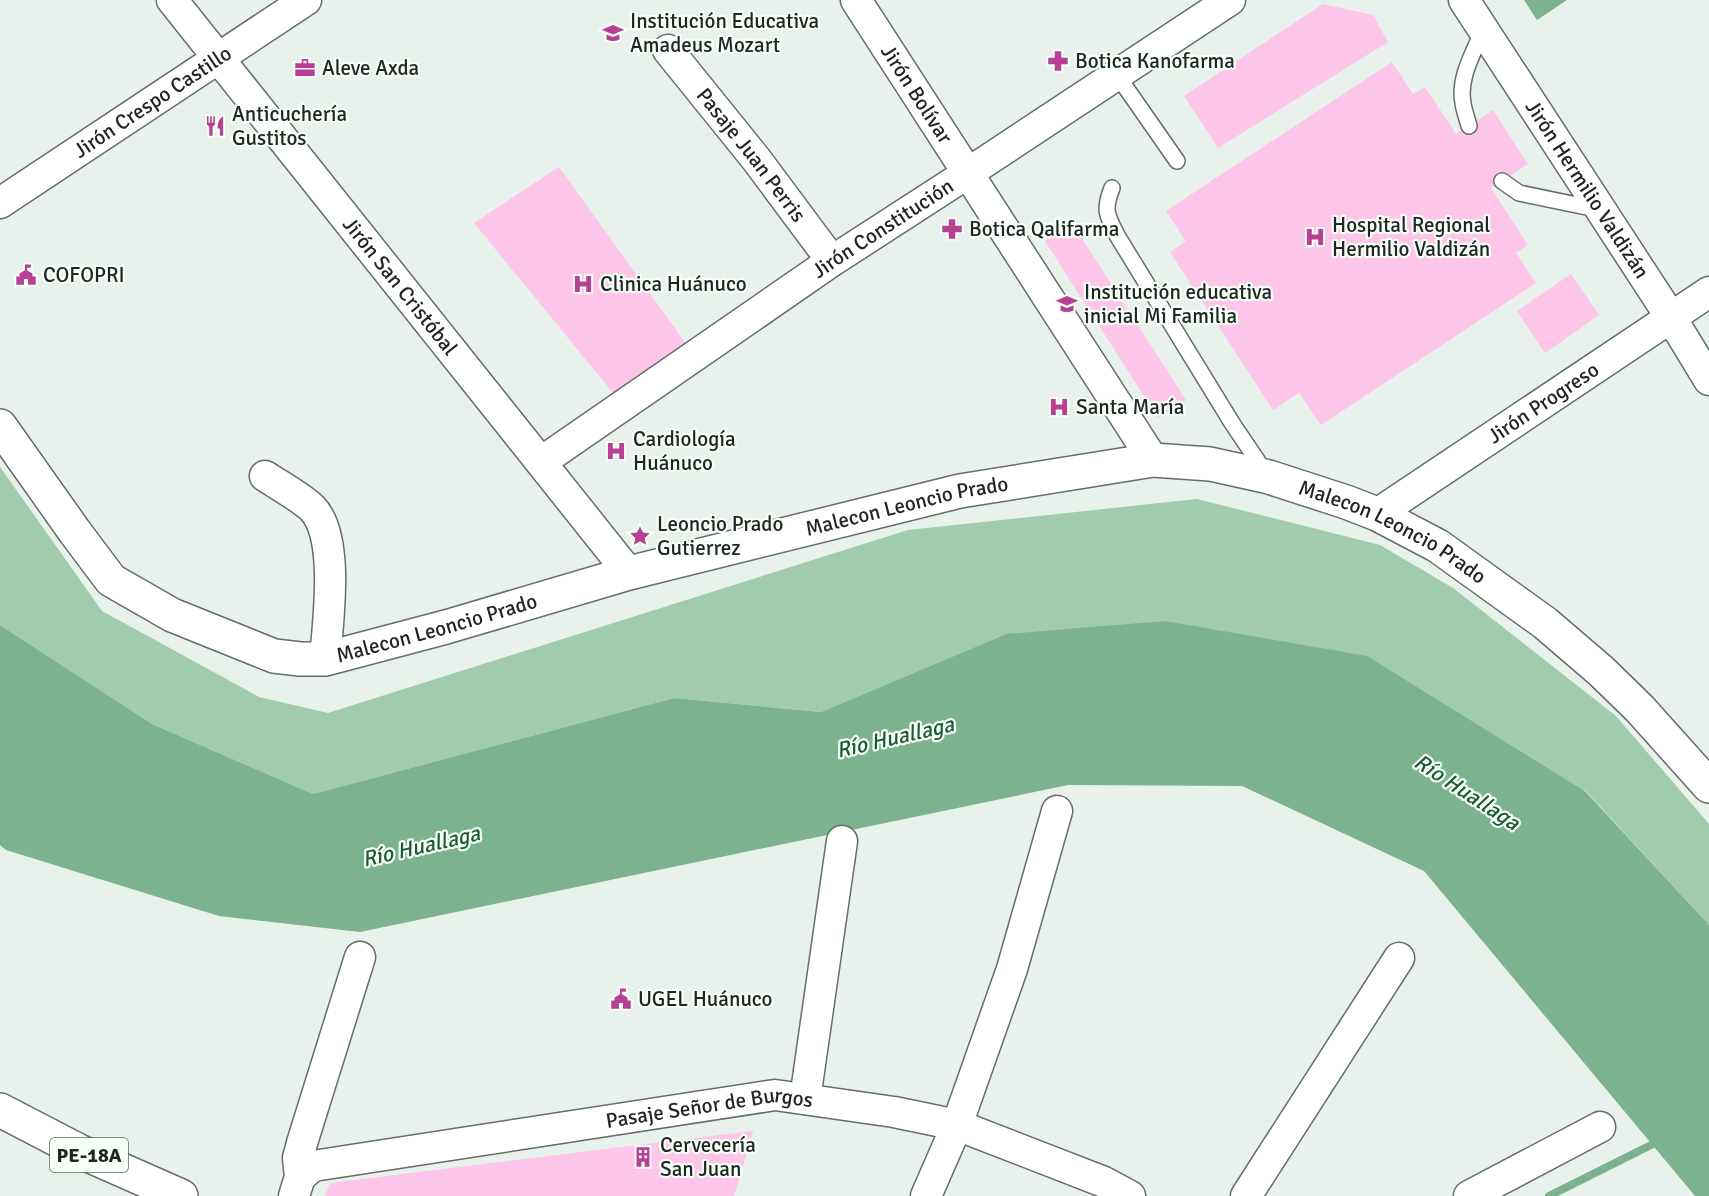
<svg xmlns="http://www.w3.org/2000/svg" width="1709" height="1196" viewBox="0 0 1709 1196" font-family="Signika,sans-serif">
<rect width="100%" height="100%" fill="#e8f1eb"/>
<!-- green -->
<path fill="#a0cbad" d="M0,467L102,611L259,697L328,713L908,530L1197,499L1380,545L1453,588L1616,716L1709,824V925L1586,791L1006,634L821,712L674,698L313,794L152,724L0,625Z"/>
<!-- water -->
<path fill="#7cb28e" d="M1524,0H1567L1537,20Z
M1165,621L1367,656L1586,792L1709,925V1196H1695L1424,871L1242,786L1068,785L360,932L219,916L6,850L0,845V625L152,724L313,794L674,698L821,712L1006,634Z"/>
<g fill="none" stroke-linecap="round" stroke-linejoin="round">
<!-- stream -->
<path stroke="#7cb28e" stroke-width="8" d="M1549,1196L1661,1140"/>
</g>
<!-- building -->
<path fill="#fdc5e7" d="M1323,4L1373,15L1388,42L1218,148L1184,96Z
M1392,62L1413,94L1425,87L1456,134L1493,110L1528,164L1491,188L1528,245L1516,253L1536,283L1321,425L1299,393L1273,410L1170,252L1186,241L1166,211Z
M559,167L687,345L614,394L474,223Z
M1072,223L1186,400L1158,418L1045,241Z
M1571,274L1599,315L1545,353L1517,311Z
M753,1131L734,1196H325L330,1183Z"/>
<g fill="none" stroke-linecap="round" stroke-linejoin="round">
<!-- lane casing -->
<g stroke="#656d67" stroke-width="18">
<path id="lane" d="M1117,75L1177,161
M1469,126C1467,118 1464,111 1463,103C1458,78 1474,52 1483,30
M1502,181L1519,193L1601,210
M1112,188C1103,210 1107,216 1118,237L1232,423L1265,472"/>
</g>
<!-- street casing -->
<g stroke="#656d67" stroke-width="33">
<g id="street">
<path id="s1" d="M172,0L629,573"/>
<path id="s2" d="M856,0L1153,460"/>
<path id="s3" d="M1464,0L1670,316L1709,380"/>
<path id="s4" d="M668,50L756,159L832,261"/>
<path id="s5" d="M0,203L306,0"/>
<path id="s6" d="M541,462L832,261L968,173L1230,0"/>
<path d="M265,476C280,486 299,496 312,508C340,536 328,621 325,659"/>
<path id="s7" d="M1377,514L1709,292"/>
<path d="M805,1099L842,841"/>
<path d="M300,1177L298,1158L302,1143L360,957"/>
<path id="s8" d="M294,1196L300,1177L313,1166L775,1095L894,1112L957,1125L1104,1182L1130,1196"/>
<path d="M926,1196L957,1125L1012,969L1057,811"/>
<path d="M1246,1196L1399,958"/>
<path d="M1469,1196L1600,1127"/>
</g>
</g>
<!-- primary casing -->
<g stroke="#656d67" stroke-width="36">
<g id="primary">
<path id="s9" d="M0,426L75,532L111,580L172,615L274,656L300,659H325L446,627L629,573L960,491L1153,460L1210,464L1269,477L1346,502L1377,514L1438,546L1545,623L1601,671L1640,709L1709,786"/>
</g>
</g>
<!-- highway casing -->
<g stroke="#656d67" stroke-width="36">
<path id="highway" d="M0,1110L79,1151L181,1196"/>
</g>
<!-- lane -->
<use href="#lane" stroke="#fff" stroke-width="15"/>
<!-- street -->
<use href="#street" stroke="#fff" stroke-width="30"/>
<!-- primary -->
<use href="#primary" stroke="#fff" stroke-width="33"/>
<!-- highway -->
<use href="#highway" stroke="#fff" stroke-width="33"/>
</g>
<!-- icons -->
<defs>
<g id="school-bare" transform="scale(1.62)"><path d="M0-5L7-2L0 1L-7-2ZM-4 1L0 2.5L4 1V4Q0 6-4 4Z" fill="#b73f94" stroke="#f5fff8" stroke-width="2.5" paint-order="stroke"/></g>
<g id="pharmacy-bare" transform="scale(1.62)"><path d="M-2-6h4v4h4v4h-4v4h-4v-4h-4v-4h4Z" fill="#b73f94" stroke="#f5fff8" stroke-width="2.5" paint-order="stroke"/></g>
<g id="office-bare" transform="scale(1.62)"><path d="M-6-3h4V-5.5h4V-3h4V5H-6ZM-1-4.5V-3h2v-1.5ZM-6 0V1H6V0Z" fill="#b73f94" stroke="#f5fff8" stroke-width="2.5" paint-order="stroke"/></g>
<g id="restaurant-bare" transform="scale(1.62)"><path d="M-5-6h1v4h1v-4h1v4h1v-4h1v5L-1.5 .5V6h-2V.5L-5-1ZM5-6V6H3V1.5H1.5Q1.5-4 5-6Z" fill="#b73f94" stroke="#f5fff8" stroke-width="2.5" paint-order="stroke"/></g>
<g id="hospital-bare" transform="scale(1.62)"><path d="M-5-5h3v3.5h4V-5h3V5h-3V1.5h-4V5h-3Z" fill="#b73f94" stroke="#f5fff8" stroke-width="2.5" paint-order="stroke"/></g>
<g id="civic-bare" transform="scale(1.62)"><path d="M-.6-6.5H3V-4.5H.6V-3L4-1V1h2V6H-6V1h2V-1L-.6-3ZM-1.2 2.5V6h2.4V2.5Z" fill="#b73f94" stroke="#f5fff8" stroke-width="2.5" paint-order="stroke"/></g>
<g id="sight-bare" transform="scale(1.62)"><path d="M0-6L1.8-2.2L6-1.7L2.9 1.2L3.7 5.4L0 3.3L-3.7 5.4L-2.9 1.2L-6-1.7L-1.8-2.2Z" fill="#b73f94" stroke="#f5fff8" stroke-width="2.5" paint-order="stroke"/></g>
<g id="building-bare" transform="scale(1.62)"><path d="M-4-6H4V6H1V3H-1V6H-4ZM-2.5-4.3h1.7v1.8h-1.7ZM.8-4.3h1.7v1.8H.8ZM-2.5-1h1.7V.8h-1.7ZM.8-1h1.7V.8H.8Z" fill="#b73f94" stroke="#f5fff8" stroke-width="2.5" paint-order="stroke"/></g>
</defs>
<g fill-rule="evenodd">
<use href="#school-bare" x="613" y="33"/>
<use href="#pharmacy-bare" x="1058" y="61"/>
<use href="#office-bare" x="305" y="68"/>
<use href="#restaurant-bare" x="215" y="126"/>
<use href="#pharmacy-bare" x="952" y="229"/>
<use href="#hospital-bare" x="1315" y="237"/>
<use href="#civic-bare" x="26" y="275"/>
<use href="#hospital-bare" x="583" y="284"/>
<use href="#school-bare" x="1067" y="304"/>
<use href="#hospital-bare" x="1059" y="407"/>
<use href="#hospital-bare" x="616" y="451"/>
<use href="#sight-bare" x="640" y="536"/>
<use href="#civic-bare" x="621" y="999"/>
<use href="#building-bare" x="643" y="1157"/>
</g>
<g text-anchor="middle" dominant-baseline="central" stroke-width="4.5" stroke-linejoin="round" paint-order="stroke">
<!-- shield labels -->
<rect fill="#f5fff8" stroke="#616663" stroke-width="1.5" x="50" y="1138" width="78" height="34" rx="4.5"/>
<g font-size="20" font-weight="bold" fill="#222523">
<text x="89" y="1155">PE-18A</text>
</g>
<!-- poi labels -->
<g font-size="21" fill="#222523" stroke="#f5fff8" text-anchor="start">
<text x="630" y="21">Institución Educativa<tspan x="630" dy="24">Amadeus Mozart</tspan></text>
<text x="1075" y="61">Botica Kanofarma</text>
<text x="322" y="68">Aleve Axda</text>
<text x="232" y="114">Anticuchería<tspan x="232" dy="24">Gustitos</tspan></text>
<text x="1332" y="225">Hospital Regional<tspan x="1332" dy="24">Hermilio Valdizán</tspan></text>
<text x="969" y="229">Botica Qalifarma</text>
<text x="43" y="275">COFOPRI</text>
<text x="600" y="284">Clinica Huánuco</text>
<text x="1084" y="292">Institución educativa<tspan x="1084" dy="24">inicial Mi Familia</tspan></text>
<text x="1076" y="407">Santa María</text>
<text x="633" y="439">Cardiología<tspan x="633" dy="24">Huánuco</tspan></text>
<text x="657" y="524">Leoncio Prado<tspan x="657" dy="24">Gutierrez</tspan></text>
<text x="638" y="999">UGEL Huánuco</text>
<text x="660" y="1145">Cervecería<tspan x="660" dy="24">San Juan</tspan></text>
</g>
<!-- street labels -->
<g font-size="21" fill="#222523" stroke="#f5fff8">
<text stroke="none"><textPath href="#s2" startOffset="112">Jirón Bolívar</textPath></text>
<text stroke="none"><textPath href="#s5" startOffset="183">Jirón Crespo Castillo</textPath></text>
<text stroke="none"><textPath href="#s4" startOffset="134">Pasaje Juan Perris</textPath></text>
<text stroke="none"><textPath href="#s3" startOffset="226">Jirón Hermilio Valdizán</textPath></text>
<text stroke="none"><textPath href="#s6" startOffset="414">Jirón Constitución</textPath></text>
<text stroke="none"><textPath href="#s1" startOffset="366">Jirón San Cristóbal</textPath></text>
<text stroke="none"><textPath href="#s7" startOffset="200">Jirón Progreso</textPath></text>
<text stroke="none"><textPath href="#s9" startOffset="1023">Malecon Leoncio Prado</textPath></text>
<text stroke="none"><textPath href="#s9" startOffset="1527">Malecon Leoncio Prado</textPath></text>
<text stroke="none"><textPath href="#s9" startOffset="537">Malecon Leoncio Prado</textPath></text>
<text stroke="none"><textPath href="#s8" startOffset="438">Pasaje Señor de Burgos</textPath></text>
</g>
<!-- water labels -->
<g font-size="22" font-style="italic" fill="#1c5936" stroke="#f5fff8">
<text transform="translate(895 737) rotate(-13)">Río Huallaga</text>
<text transform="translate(1467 792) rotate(33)">Río Huallaga</text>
<text transform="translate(421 846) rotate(-13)">Río Huallaga</text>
</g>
</g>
</svg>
